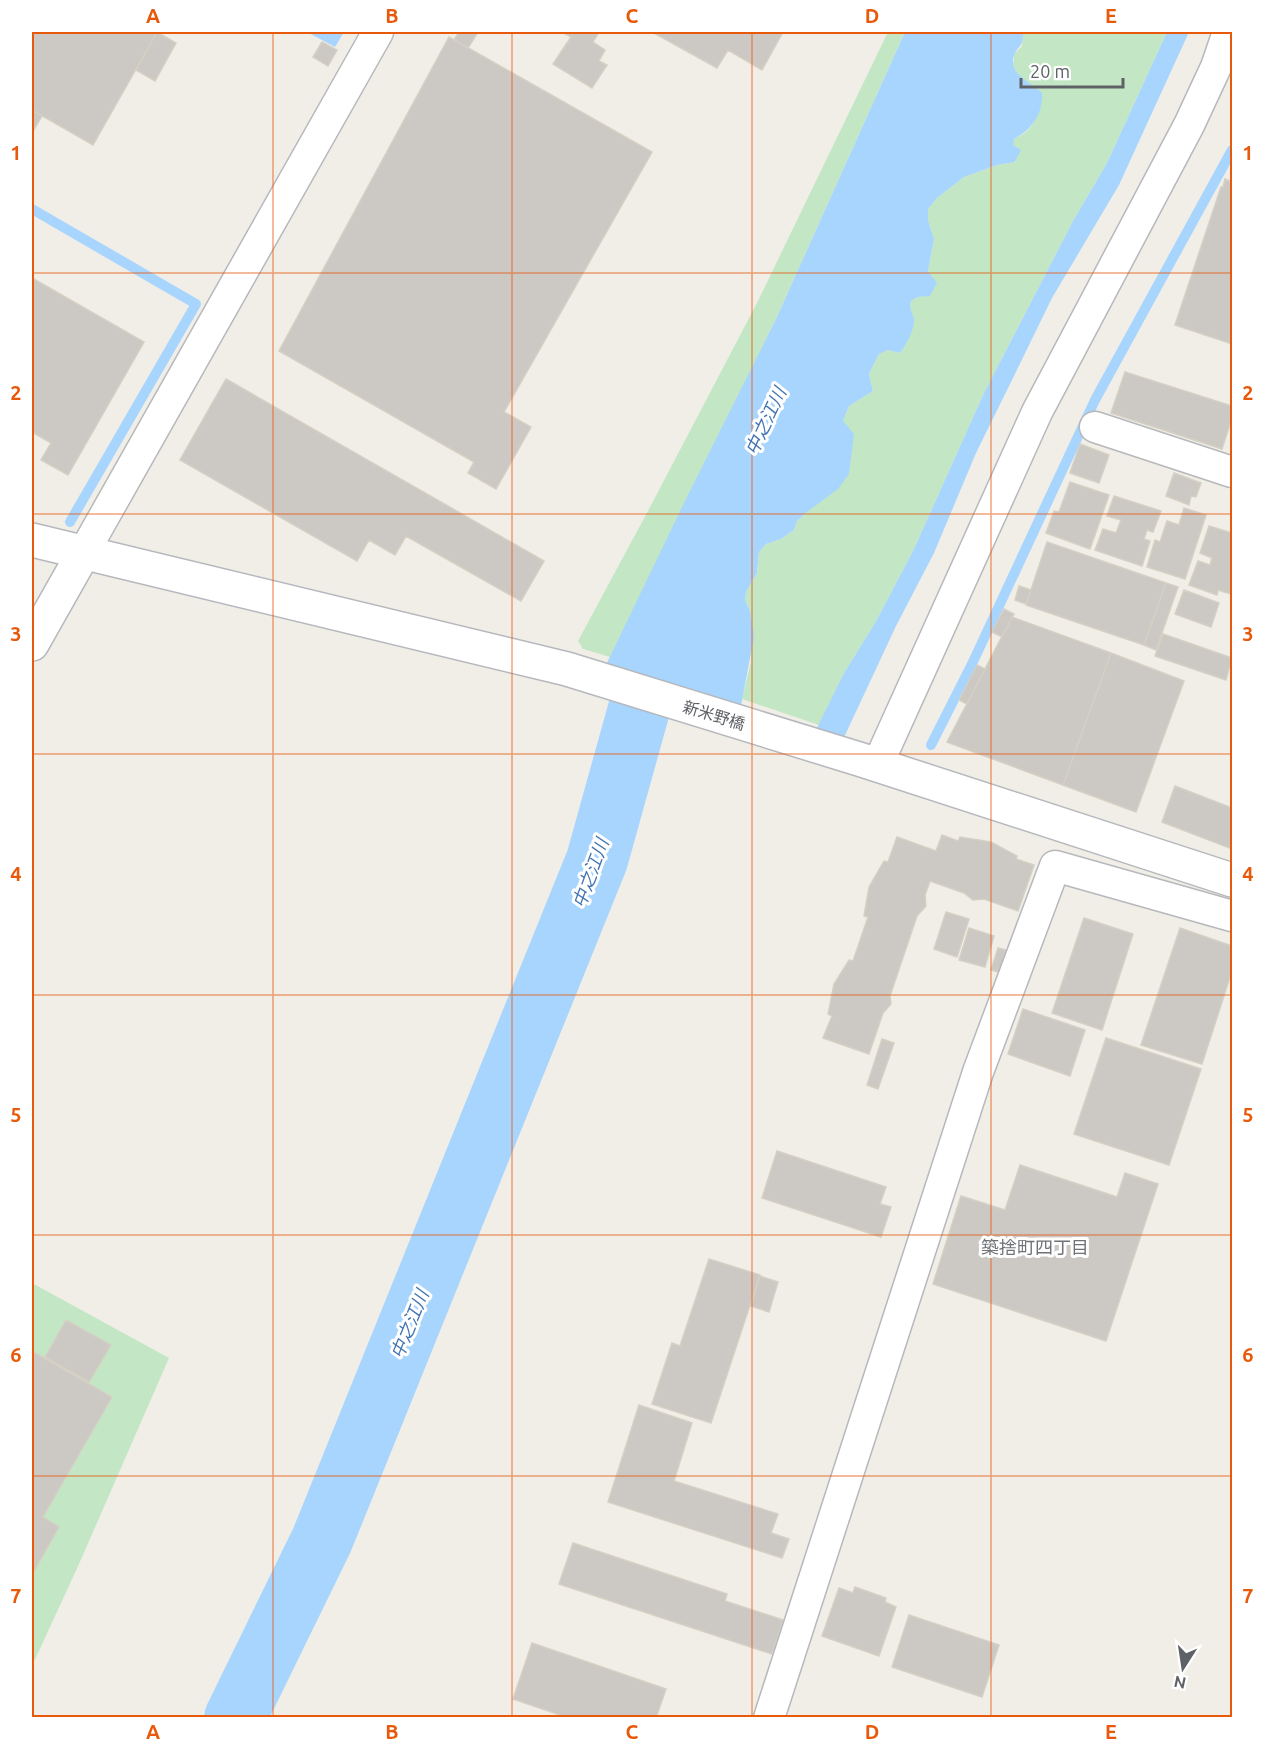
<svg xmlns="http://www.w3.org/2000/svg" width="1264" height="1749" viewBox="0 0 1264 1749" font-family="Ubuntu,'Noto Sans JP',sans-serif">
<rect width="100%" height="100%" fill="#f0eee6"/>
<!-- green -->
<path fill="#c3e7c4" d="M888,32H905L776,319L610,657L583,649L578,641L649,509L757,303Z
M1023,32H1167L1107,163L1073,221L984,393L913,551L875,623L844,673L819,725L742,699L751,662L750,611L745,600L746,592L757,573L759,552L766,544L781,539L794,530L797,521L807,512L849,406L873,391L869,374L879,354L888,350L900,353L907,342L911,301L918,297L930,295L928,271L934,239L928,220V209L937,198L964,177L997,165L1016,162L1012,145L1014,139C1040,127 1036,114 1038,89L1022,79L1013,67L1014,54L1022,46Z
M32,1283L169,1358L79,1564L32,1666Z"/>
<!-- water -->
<path fill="#a8d5fe" d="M307,32H344L335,47Z
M905,32H1023C1023,47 1021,43 1015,53C1005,73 1032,83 1042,93C1043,114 1032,130 1014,139L1013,145L1021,150L1015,162L997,165L964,177L937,198L928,209V220L934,239L928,271L937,283L930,296L918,297L911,301C909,312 913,311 914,320C914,331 906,345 900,353L888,350L879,354L869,374L873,391L849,406L843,421L854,434L849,474L838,489L807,512L797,521L794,530L781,539L766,544L759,552L757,573L746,592L745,600L750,611L754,637L740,711L604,669L683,505L776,319Z
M1167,32H1189L1119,185L1052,298L1013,378L976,453L934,553L896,626L840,746L812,738L844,673L875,623L913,551L984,393L1073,221L1107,163Z"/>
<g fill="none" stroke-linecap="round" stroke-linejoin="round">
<!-- stream -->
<path stroke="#a8d5fe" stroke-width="10" d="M32,209L196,304L70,522
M931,745L972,664L1095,400L1232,150"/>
<!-- river -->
<path stroke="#a8d5fe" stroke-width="62" d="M235,1718L322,1540L597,860L651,666L668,630"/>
</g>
<!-- building -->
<path fill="#ccc8c3" stroke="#d4d0c4" stroke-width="1.5" d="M32,32H157L93,145L32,110Z
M157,32L176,43L155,81L136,70Z
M459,32H478L468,48L454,40Z
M562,32H599L593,42L605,50L599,61L607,65L592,88L553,64L571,37Z
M652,32H783L762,70L728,50L717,68Z
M449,37L652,152L504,412L531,427L496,489L468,473L474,462L279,351Z
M322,42L337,50L328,66L313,57Z
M32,110L42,116L32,133Z
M1225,179L1232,182V344L1175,325L1221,187H1223Z
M32,278L144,342L68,475L41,460L51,443L32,432Z
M1125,372L1232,406V418L1222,449L1111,413Z
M226,379L544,561L521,601L406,536L395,555L369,540L357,561L180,460Z
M1080,444L1109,455L1099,483L1070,473Z
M1174,473L1201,483L1196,497L1191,496L1189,505L1166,496Z
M1070,482L1109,495L1090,549L1046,533L1054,511L1059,512Z
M1114,496L1161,511L1153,532L1147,530L1144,539L1150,541L1142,566L1095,550L1103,529L1116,533L1121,520L1107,516Z
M1184,508L1206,515L1185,579L1147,567L1155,540L1160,542L1167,521L1179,525Z
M1209,526L1232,533L1231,594L1218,590L1217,595L1189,585L1198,561L1210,565L1212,558L1200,553Z
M1047,542L1166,583L1144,645L1026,605Z
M1166,583L1178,587L1156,650L1144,645Z
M1019,586L1031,590L1026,604L1015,600Z
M1184,590L1219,603L1211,627L1175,614Z
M1004,609L1014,614L1002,637L992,632Z
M1012,617L1111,653L1063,785L947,742Z
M1163,634L1232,658L1226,680L1155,656Z
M1111,653L1184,681L1136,812L1063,785Z
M977,665L985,669L967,704L959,700Z
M1175,786L1232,808V849L1162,822Z
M942,835L958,841L960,837L991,842L1017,856L1016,859L1034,865L1018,911L984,899L973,900L964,893L930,881L925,895L926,906L917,916L890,996L891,1004L883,1013L869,1054L823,1038L832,1016L828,1014L834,984L849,960L853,961L868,917L864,916L869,887L884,861L888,862L897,837L936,851Z
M946,912L969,919L957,957L934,949Z
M1084,918L1133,934L1102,1030L1052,1013Z
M969,928L994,936L985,967L959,960Z
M1180,928L1232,946V971L1202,1064L1141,1045Z
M998,948L1006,950L999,972L991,970Z
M1023,1009L1085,1030L1070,1076L1008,1054Z
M1106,1038L1201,1069L1169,1165L1074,1134Z
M882,1039L894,1043L878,1089L867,1085Z
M777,1151L886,1187L880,1204L891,1207L881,1237L762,1198Z
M1020,1165L1117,1197L1125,1173L1158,1184L1106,1341L933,1284L961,1196L1005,1210Z
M709,1259L760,1275L711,1423L652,1404L672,1343L680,1346Z
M760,1276L778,1282L769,1312L751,1306Z
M66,1320L111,1345L89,1382L45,1357Z
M32,1351L112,1397L43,1517L59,1527L32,1575Z
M639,1405L692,1423L674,1481L778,1514L771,1533L789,1539L782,1558L608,1502Z
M573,1543L727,1594L725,1601L783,1620L772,1654L559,1584Z
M855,1587L886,1598L885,1602L896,1607L879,1656L822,1636L839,1588L853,1593Z
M909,1615L999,1645L982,1697L892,1667Z
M532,1643L666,1689L656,1718H569L513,1699Z"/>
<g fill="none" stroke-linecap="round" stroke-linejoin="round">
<!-- street casing -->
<g stroke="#b6b8bc" stroke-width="33">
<path id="street" d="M1095,427L1232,472
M84,552L378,32
M877,766L1037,412L1189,125L1216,67L1228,32
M769,1718L978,1072L1055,866L1232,916"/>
</g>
<!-- secondary casing -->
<g stroke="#b5b8bd" stroke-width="36">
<path id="secondary" d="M32,540L567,669L862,760L1232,880
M32,644L84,552"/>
</g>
<!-- street -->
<use href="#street" stroke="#fff" stroke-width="30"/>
<!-- secondary -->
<use href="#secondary" stroke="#fff" stroke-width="33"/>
</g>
<!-- grid -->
<path fill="none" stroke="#e8590c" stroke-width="1.5" stroke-opacity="0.55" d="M273,32V1718M512,32V1718M752,32V1718M991,32V1718M32,273H1232M32,514H1232M32,754H1232M32,995H1232M32,1235H1232M32,1476H1232"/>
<g text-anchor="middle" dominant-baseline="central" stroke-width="6" stroke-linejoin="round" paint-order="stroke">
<!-- street labels -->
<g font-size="16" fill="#5e6166" stroke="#fff">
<text transform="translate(714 715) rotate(17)">新米野橋</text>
</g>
<!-- water labels -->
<g font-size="18" font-style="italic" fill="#4375b1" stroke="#fff">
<text transform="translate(765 421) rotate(-65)">中之江川</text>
<text transform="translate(590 873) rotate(-70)">中之江川</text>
<text transform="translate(409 1324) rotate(-68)">中之江川</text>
</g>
<!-- neighbourhood labels -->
<g font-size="18" fill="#6f7378" stroke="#fff">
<text x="1035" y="1247">築捨町四丁目</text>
</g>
</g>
<!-- border -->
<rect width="1264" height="1749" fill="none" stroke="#ffffff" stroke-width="66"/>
<!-- north arrow -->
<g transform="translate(1183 1668) rotate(192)" stroke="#ffffff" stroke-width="4.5" paint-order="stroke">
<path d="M0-4.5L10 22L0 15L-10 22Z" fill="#5e6166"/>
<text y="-9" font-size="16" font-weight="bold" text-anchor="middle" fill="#5e6166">N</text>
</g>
<!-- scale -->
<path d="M1021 78v9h102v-9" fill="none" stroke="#5e6166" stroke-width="3"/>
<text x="1030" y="78" font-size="18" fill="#5e6166" stroke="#ffffff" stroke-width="4.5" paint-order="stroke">20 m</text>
<rect x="33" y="33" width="1198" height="1683" fill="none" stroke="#e8590c" stroke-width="2"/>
<g font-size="20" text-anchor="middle" font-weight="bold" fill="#e8590c">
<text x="153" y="23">A</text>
<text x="392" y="23">B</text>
<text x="632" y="23">C</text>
<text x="872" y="23">D</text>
<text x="1111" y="23">E</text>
<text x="16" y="160">1</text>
<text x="1248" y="160">1</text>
<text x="16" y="400">2</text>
<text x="1248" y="400">2</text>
<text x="16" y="641">3</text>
<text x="1248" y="641">3</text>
<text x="16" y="881">4</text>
<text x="1248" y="881">4</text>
<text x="16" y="1122">5</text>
<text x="1248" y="1122">5</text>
<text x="16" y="1362">6</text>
<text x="1248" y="1362">6</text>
<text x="16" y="1603">7</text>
<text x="1248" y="1603">7</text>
<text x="153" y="1739">A</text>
<text x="392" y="1739">B</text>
<text x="632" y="1739">C</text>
<text x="872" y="1739">D</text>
<text x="1111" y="1739">E</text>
</g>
</svg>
